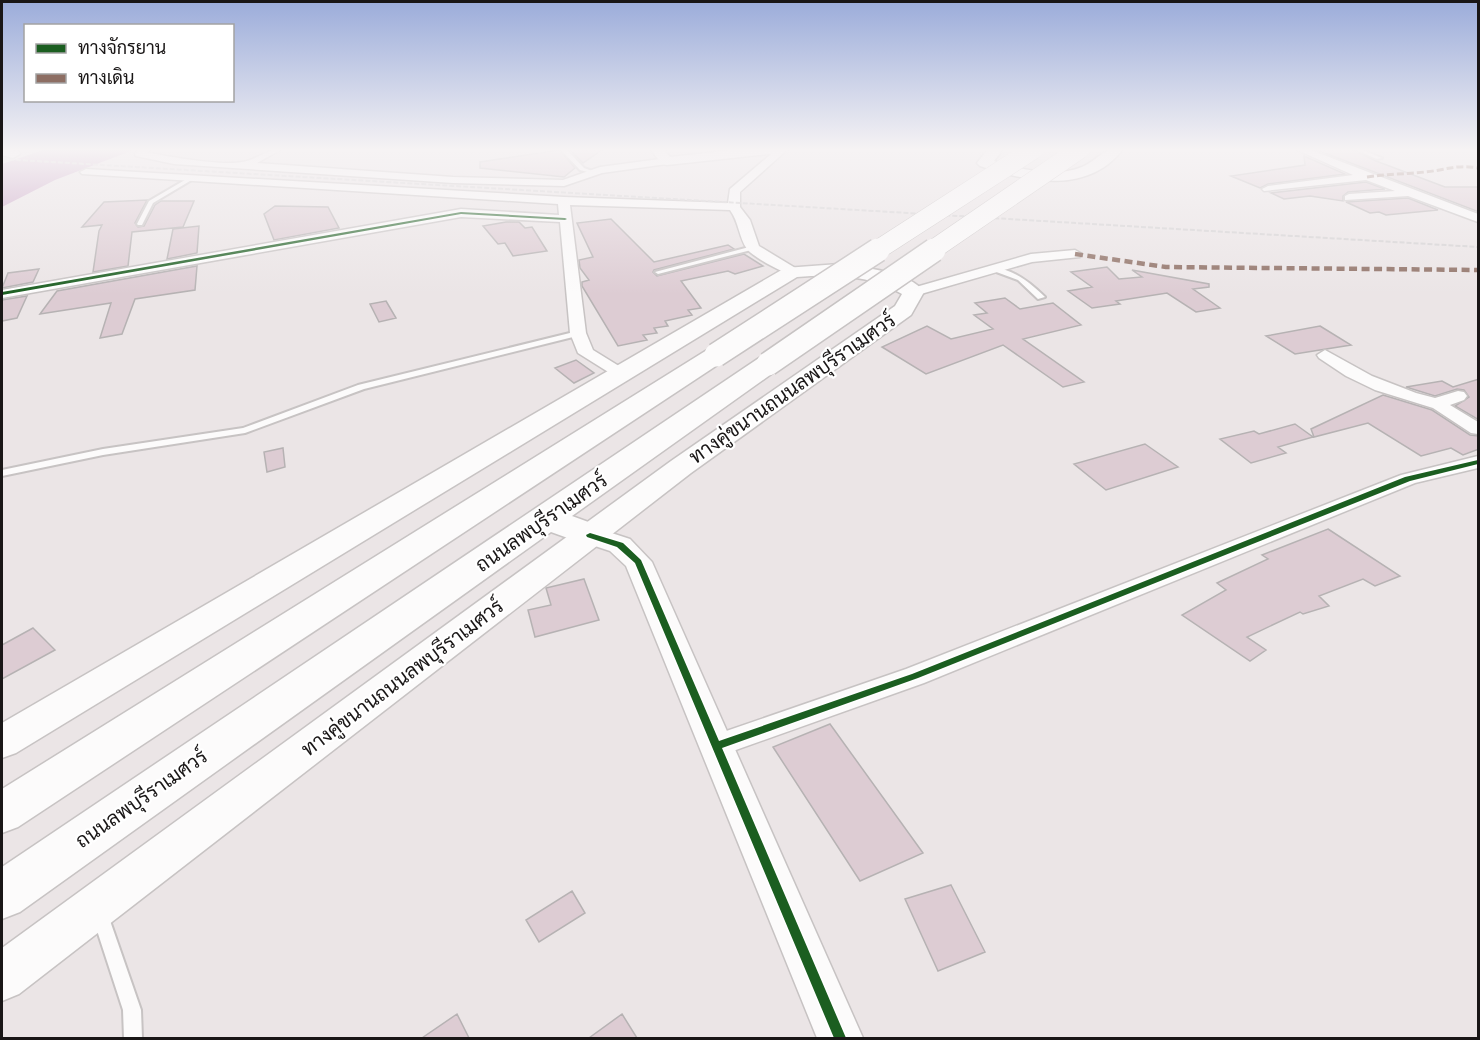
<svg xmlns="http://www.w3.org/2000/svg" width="1480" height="1040" viewBox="0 0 1480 1040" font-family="'Noto Sans',Sarabun,sans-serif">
<rect width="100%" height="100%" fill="#ebe5e6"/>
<!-- water -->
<path fill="#c7a0c4" d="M46,149H136L55,180L2,207V164Z"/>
<!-- building -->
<path fill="#ddccd3" stroke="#b6b2b3" stroke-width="1.5" d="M569,149H603L583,163Z
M1314,149H1352L1376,161L1445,187H1479V212Z
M560,150L575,168L564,177L480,168V162Z
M1304,156L1345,174L1268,184L1260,188L1231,176L1305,165Z
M1366,182L1385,189L1348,192L1343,196V201L1310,196L1284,199L1271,193Z
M1408,198L1438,210L1386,215L1379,212L1370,213L1346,202Z
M147,200L135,223L138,227L144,226L155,205L161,201H194L183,227L132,232L128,266L93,272L99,231L102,225L82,227L104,202Z
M275,206L328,207L339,228L274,240L264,214Z
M611,219L654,262L728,245L734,249L654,270L653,272L657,276L744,254L763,266L735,274L728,271L681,281L701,308L688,310L692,315L665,321L668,326L654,328L657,333L643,335L647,340L618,346L582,286V282L589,280L580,268L579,260L593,257L577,223Z
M506,222H519L525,228L532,227L547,251L513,256L505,243L498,244L483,226Z
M199,226L197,253L167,259L173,229Z
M197,266L195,290L135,299L122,334L100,338L111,303L40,314L57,291Z
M1107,267L1119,279L1142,277L1132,270L1209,284V287L1193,289L1220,308L1196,312L1167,293L1116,301L1120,304L1092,308L1068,291L1092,287L1071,272Z
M39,269L33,282L2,288L8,273Z
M27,296L17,318L2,321V300Z
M1005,298L1020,309L1053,303L1081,325L1023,339L1084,382L1063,387L1003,345L926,374L882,347L927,326L951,339L993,329L974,315L987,313L975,303Z
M386,301L396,318L379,322L370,304Z
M1320,326L1351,345L1295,354L1266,336Z
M576,360L594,373L574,383L555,368Z
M1479,379V420L1455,406L1469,397L1464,390L1457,389L1435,396L1406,387L1442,381L1453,387Z
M1383,395L1432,410L1470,435L1479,436V449L1463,455L1451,448L1421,456L1368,423L1314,437L1311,429Z
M1295,424L1313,437L1278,447L1286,453L1251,463L1220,439L1254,431L1259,434Z
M1145,444L1178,467L1106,490L1074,464Z
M283,448L285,467L267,472L264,452Z
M1328,529L1400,576L1375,586L1363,579L1319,596L1329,606L1303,614L1300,612L1247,637L1266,650L1250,661L1182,615L1226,590L1217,583L1268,559L1262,555Z
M584,579L599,620L535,637L528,610L551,605L546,588Z
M33,628L55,650L2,679V645Z
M830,724L923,853L860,881L773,747Z
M951,885L985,952L938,971L905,899Z
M572,891L585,913L539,942L526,920Z
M457,1014L469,1038H422Z
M622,1014L637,1038H589Z"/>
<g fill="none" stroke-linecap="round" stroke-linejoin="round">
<!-- service casing -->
<g stroke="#c7c3c3" stroke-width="4">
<path id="service" d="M562,149H566L584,168L595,172V174L580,170L562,151Z
M1354,149H1360L1382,158L1377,159Z
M190,177L195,178L153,203L142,225H138L137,224L149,201Z
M753,246L756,248L755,249L658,274L655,272Z
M991,268C1011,267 1031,283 1045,297L1038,299L1018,280L991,270Z
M578,331H581V335L364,389L245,433L103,455L2,476V470L103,449L243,428L358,385Z
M100,907L106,909L108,915L141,1010L142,1038H124L123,1010L92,915L94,909Z"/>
</g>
<!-- minor casing -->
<g stroke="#c7c3c3" stroke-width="3">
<path id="minor" d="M139,149H150L147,152C168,157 223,166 242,162C257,160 266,149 282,149L257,163L453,177L563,180L600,167L667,158L672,161L667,164L602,173L564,186L453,183L174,164L136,156L135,154Z
M777,149H788L740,192V207L750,220L759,246L797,269V275C788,277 753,257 747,249C739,238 739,222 730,210L570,205L586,333L593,350L627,371L629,375L627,379L621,380L578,353L570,333L560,222L461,217L2,298V290L461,209L559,215L558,204L82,174L80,172L86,169L564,197L728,203L730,189Z
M1295,149H1308L1478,214V222L1408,196L1345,200V196L1349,194L1395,191L1366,180L1264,191L1262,189L1268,186L1353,175Z
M1075,250L1082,254L1080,257L1032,262L914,296L907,292L909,289L1031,254Z
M1325,350L1372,376L1416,393L1435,398L1458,391L1464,392L1467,396L1464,400L1450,405L1478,422V434L1471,433L1433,408L1375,390L1346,376L1319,358L1317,355Z
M1478,456V468L1415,483L924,683L716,757L706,754L702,746L706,738L906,669L1401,475Z"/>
</g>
<!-- tertiary casing -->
<g stroke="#c7c3c3" stroke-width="3">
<path id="tertiary" d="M2,149L18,151L20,154L13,158L2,155Z
M650,149H663L670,157L743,149H784L777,153L667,165L662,164Z
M590,526L630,539L652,562L863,1038H817L626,566L610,551L580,541L576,535L580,529Z"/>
</g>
<!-- secondary casing -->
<g stroke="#c7c3c3" stroke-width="3">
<path id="secondary" d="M988,149H1003L994,161C1022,170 1055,178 1082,167C1100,159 1101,148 1123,149C1088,195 1027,182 980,166L977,163Z
M839,264C862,267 911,272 924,292L911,315L691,473L19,994L2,1001V948L671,461L895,306L902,294C871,275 833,274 797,277L16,753L2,758V723L785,268Z"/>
</g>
<!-- primary casing -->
<g stroke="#c7c3c3" stroke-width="3">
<path id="primary" d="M716,347L725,350L729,355L725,360L18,827L2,833V789L707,350Z
M768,356L777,358L781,364L777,370L572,516L602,527L607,535L602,543L590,546L551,532L20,912L2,919V867L759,358Z"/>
</g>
<!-- service -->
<use href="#service" fill="#fcfbfb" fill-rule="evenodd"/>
<!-- minor -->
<use href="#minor" fill="#fcfbfb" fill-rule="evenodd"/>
<!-- tertiary -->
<use href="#tertiary" fill="#fcfbfb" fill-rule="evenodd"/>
<!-- secondary -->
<use href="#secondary" fill="#fcfbfb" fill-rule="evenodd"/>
<!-- primary -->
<use href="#primary" fill="#fcfbfb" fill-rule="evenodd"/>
<!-- rail -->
<path stroke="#d3d1d2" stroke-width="2" stroke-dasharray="5 2" stroke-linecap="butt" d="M2,159L1478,247"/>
<!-- primary-bridge-far1 casing -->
<g stroke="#c7c3c3" stroke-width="20" stroke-linecap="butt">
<path id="primary-bridge-far1" d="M876,251L1034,149
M931,251L1080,149"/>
</g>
<!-- primary-bridge casing -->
<g stroke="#c7c3c3" stroke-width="26" stroke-linecap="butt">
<path id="primary-bridge" d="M716,355L878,250
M768,364L934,250"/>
</g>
<!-- primary-bridge-far1 -->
<use href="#primary-bridge-far1" stroke="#fcfbfb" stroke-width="19"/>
<!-- primary-bridge -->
<use href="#primary-bridge" stroke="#fcfbfb" stroke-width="23"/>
<!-- quiet-far1 -->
<path stroke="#8d6e63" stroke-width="3" stroke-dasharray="7 3" stroke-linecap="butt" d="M1367,177C1387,174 1406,174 1425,172C1446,170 1457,164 1478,168"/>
<!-- quiet -->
<path stroke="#8d6e63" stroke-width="4.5" stroke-dasharray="8 4.5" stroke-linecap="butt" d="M1075,254L1166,267L1478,270"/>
<!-- cycleway casing -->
<g stroke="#fff" stroke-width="3">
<path id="cycleway" d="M461,212L565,218L567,219L565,220L461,214L2,295V292Z
M1478,460V464L1410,481L918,678L722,748L846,1038H834L635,563L617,547L587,537L586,535L590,533L623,543L641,560L719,741L912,674L1405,477Z"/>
</g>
<!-- cycleway -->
<use href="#cycleway" fill="#1b5e20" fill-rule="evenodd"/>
</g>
<!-- sky -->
<linearGradient id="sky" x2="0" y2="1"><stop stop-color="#9bacda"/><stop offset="0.51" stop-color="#f6f3f4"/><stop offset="1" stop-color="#f6f3f4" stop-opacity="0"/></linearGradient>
<rect width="1480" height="294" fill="url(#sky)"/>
<g text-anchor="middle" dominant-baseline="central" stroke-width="4.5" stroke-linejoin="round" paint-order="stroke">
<!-- street labels -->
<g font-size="20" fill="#191616" stroke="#fff">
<text transform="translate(792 388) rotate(-35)">ทางคู่ขนานถนนลพบุรีราเมศวร์</text>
<text transform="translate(541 522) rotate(-35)">ถนนลพบุรีราเมศวร์</text>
<text transform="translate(402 677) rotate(-37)">ทางคู่ขนานถนนลพบุรีราเมศวร์</text>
<text transform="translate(141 798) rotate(-35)">ถนนลพบุรีราเมศวร์</text>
</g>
</g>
<!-- border -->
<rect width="1480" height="1040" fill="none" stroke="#191616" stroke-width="6"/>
<!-- legend -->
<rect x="24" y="24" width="210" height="78" fill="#ffffff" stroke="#a3a2a2" stroke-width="1.5"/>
<rect x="36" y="44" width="30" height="9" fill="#1b5e20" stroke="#a3a2a2" stroke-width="1.5"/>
<text x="78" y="54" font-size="18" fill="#191616">ทางจักรยาน</text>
<rect x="36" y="74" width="30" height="9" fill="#8d6e63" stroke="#a3a2a2" stroke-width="1.5"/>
<text x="78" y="84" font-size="18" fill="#191616">ทางเดิน</text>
</svg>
